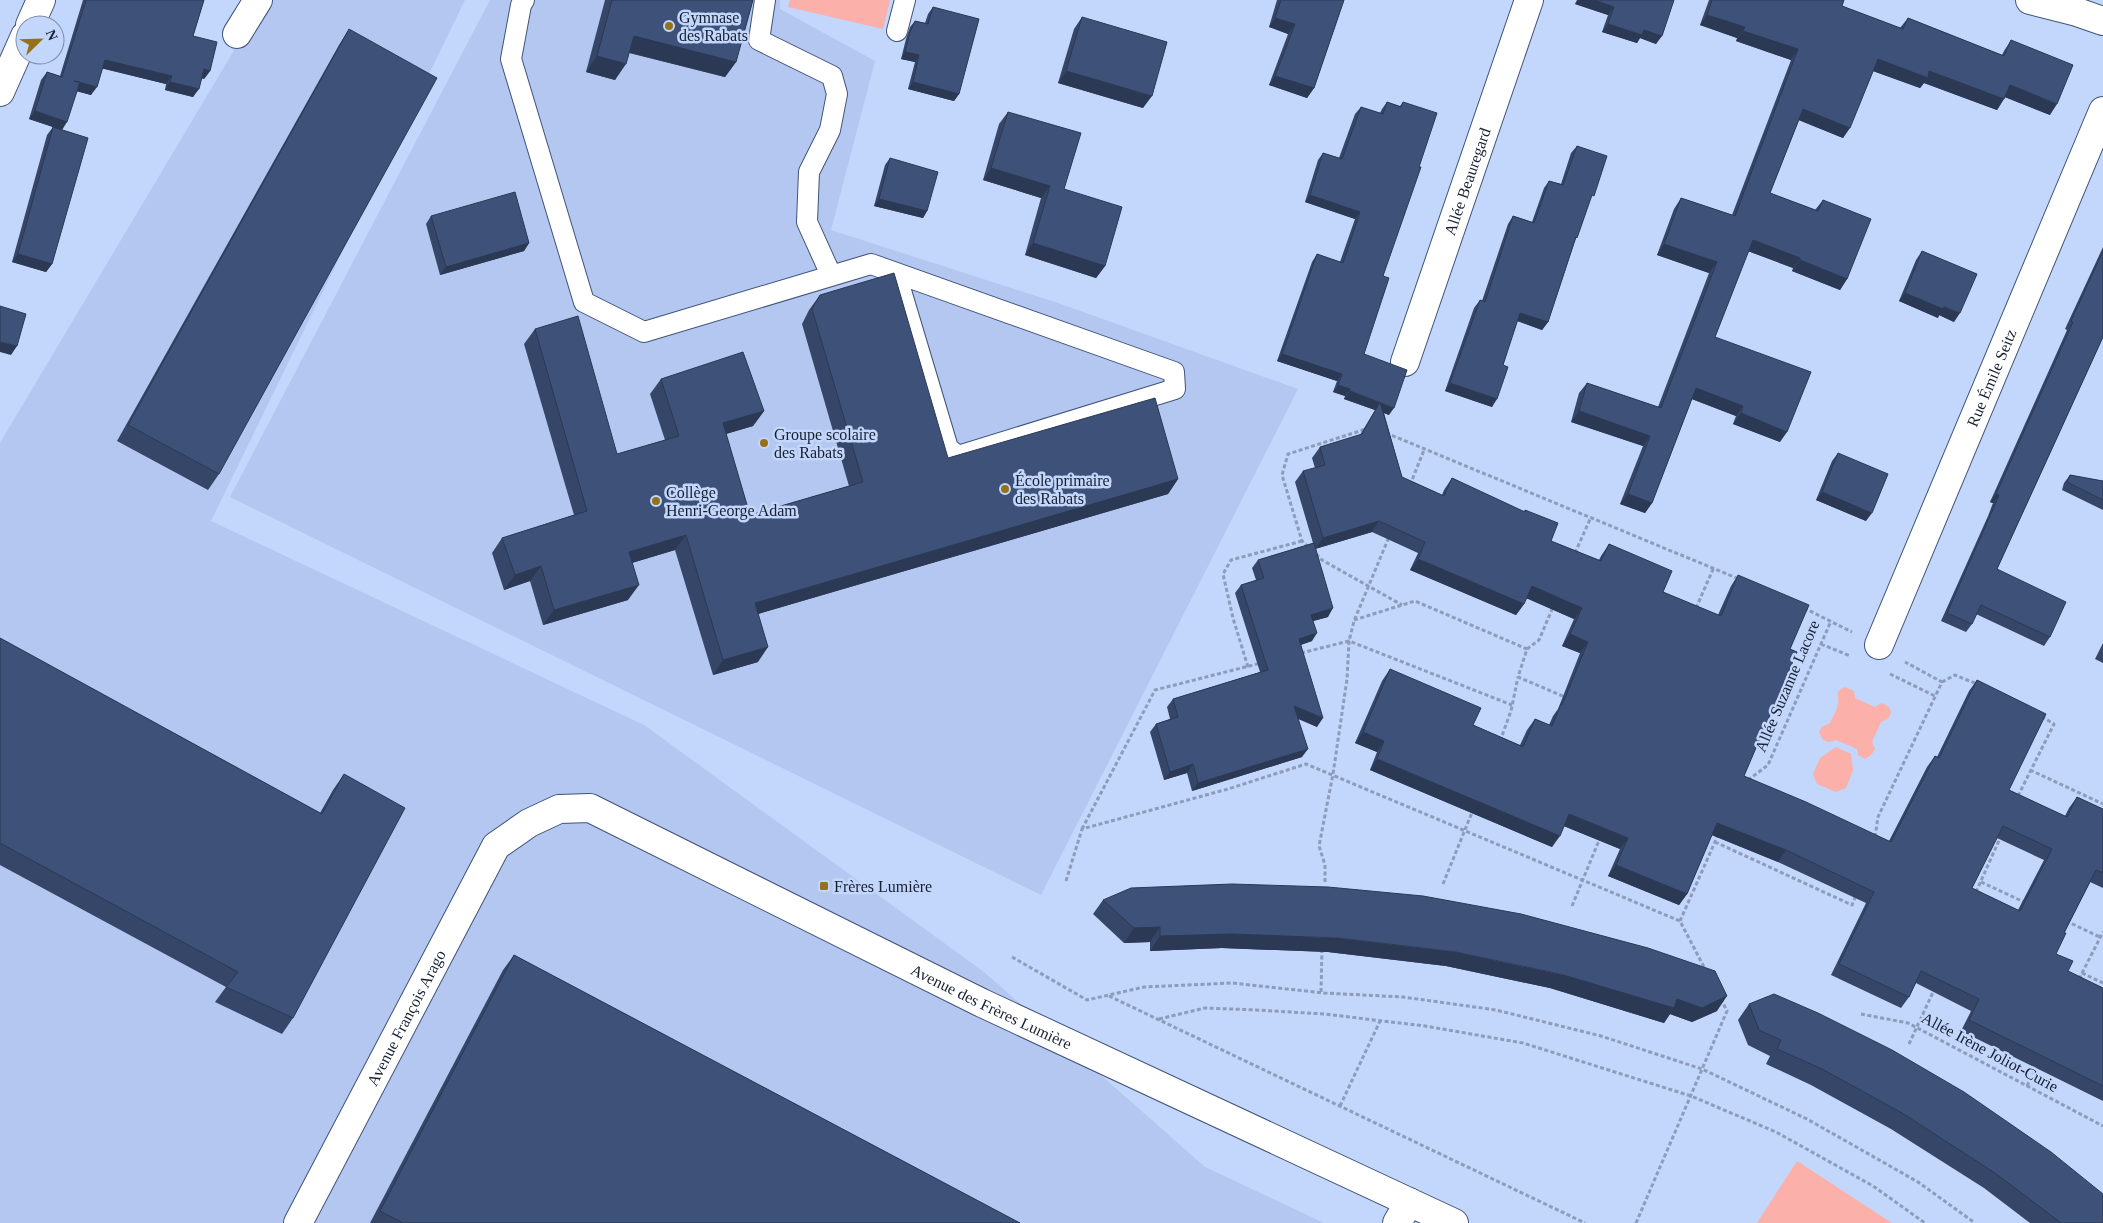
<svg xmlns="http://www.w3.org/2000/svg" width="2103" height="1223" viewBox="0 0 2103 1223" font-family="'Times New Roman',serif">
<rect width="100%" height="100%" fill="#c3d6fb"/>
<!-- built -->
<path fill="#b3c7f0" d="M264,0H465L211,521L644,725L984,972L1205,1167L1324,1223H0V443Z
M490,0H780V9L875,61L831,230L1058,303L1298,389L1041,895L230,497Z"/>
<!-- green -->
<path fill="#fbb0aa" d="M790,0H890L883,29L788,7Z
M1845,687L1854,691L1855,698L1875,707L1882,703L1889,707L1891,712L1888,719L1881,722L1872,742L1875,749L1871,755L1865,759L1858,755L1857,749L1836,740L1829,742L1823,740L1819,732L1822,727L1830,723C1832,718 1837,710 1838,704C1840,695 1833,693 1845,687Z
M1836,747L1851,754L1853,770L1846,788L1836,792L1817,784L1813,774L1820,758Z
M1797,1161L1892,1223H1757Z"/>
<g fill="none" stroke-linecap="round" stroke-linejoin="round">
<!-- service casing -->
<g stroke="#40537a" stroke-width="22">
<path id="service" d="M524,0L521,5L511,59L584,302L644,332L871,264L1174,372L1175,389L958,456L948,448L896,274
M765,0L759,40L832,76L837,94L830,130L809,172L807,222L831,275
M897,31L905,0"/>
</g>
<!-- minor casing -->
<g stroke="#40537a" stroke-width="30">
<g id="minor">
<path d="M2030,0L2077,12L2103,21"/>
<path d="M30,25L41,0"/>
<path d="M237,34L258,0"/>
<path d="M0,92L25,36"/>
<path id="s1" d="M1405,362L1529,0"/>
<path id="s2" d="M1879,645L2103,111"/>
<path id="s3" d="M298,1223L496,846L529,823L559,809L590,808L982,1003L1454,1223"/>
<path d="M1397,1223L1409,1202"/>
</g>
</g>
<!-- path -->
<path stroke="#8c9cba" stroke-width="3" stroke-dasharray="4 2.5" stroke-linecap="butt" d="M1386,433L1739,579
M1410,485L1424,450
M1308,547L1302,541L1282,475L1288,454L1366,429
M1575,553L1591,517
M1316,554L1322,560L1402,605
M1696,608L1714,567
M1804,608L1852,632
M1354,620L1415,601L1527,649L1518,677L1565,697
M1821,644L1850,656
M1527,649L1539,640L1553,607
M1301,653L1349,641L1354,621L1389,537
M1248,667L1233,618L1223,574L1231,560L1302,541
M1890,674L1935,696
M1942,682L1955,675L1977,684
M1500,741L1511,711L1518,677
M2030,770L2103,804
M1748,780L1768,765L1831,621
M2018,796L2054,724L2041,716
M1082,829L1155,690L1261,663
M1875,837L1878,817L1942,682L1905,662
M1715,842L1852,905L1856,895
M1066,881L1082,829L1228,789L1306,764L1680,921L1705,969
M1325,882V865L1319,846L1333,774L1347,679L1349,641L1512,705
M1981,882L2026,903
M1443,884L1473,810
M1976,892L2001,836
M1572,906L1600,838
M1680,921L1718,835
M2066,921L2100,937
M1012,957L1087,1000L1144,987L1232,983L1324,993L1403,997L1496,1010L1601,1036L1702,1069L1807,1119L1918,1182L1975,1223
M2082,973L2103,983
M2079,979L2103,932
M1321,992L1322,948
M1109,996L1585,1223
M1861,1014L1908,1023L2103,1126
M1159,1019L1205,1008L1256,1010L1324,1014L1425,1026L1523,1043L1691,1096L1776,1132L1873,1186L1925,1223
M1909,1044L1934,990
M2027,1086L2037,1066
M1340,1106L1380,1021
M1636,1223L1727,1011L1722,1001"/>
<!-- service -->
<use href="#service" stroke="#fff" stroke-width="20"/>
<!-- minor -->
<use href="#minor" stroke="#fff" stroke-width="28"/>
</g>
<!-- wall -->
<path fill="#354668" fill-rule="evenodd" d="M83,0H204L193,36L210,71L204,79L202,78L193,97L165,90L166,84L102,68L91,95L77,91L62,130L52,264L46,272L12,262L47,135L53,127L29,119L41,80L47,72L60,76Z
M605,0H753L736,62L725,77L629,53L615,80L586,72Z
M1277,0H1344L1314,88L1307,98L1269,85L1288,34L1269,27Z
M1577,0H1674L1656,44L1640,38L1637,43L1602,32L1608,15L1575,4Z
M1709,0H1844L1842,6L1900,28L1908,18L2002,55L2004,51L2011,40L2050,115L2005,97L1997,110L1924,83L1920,88L1873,71L1843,138L1799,120L1770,193L1815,210L1823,200L1847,279L1840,290L1792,271L1793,268L1748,251L1715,337L1780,442L1733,424L1736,416L1692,399L1652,503L1645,513L1620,504L1643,446L1571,422L1579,393L1587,383L1658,407L1709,273L1657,255L1674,209L1681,198L1732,215L1791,60L1736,41L1737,38L1700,25Z
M933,7L959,94L954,101L908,89L915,62L901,59L906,39L910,27L915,21L925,23L928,14Z
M1082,17L1143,108L1058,83L1074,29Z
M349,29L219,474L208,490L117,441L339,45Z
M1387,102L1400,106L1403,102L1383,276L1364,354L1389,415L1384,413L1402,477L1442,495L1444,490L1452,478L1524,512L1525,510L1551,541L1599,560L1601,556L1609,544L1663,592L1718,615L1731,586L1738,575L1790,649L1744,776L1889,841L1927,767L1935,756L1937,757L1969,691L1977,680L2009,790L2065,816L2069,808L2077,797L2103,809V888L2090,882L2064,933L2056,954L2068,971L2103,988V1101L1961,1031L1971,1011L1916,983L1909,997L1901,1008L1831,975L1866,903L1778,862L1712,835L1687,894L1679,905L1608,876L1620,849L1564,826L1552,847L1370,770L1377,752L1355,743L1382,681L1390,669L1473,725L1520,745L1527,730L1535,719L1549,725L1553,716L1558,709L1580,653L1562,646L1574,619L1526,598L1524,604L1516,615L1410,570L1418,553L1372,532L1315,549L1328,617L1313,621L1312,641L1301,645L1317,727L1298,719L1302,757L1192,791L1187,773L1164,780L1150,732L1156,724L1170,719L1167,707L1173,699L1260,672L1235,593L1241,585L1256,580L1252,568L1258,560L1313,543L1295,482L1303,471L1315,468L1312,458L1320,447L1360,435L1375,410L1344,399L1345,396L1333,392L1337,381L1277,361L1312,262L1317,254L1340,262L1355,219L1305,202L1318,160L1323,153L1339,158L1355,114L1361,107L1380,113L1382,109ZM1997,838L2044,860L2018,910L1972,888Z
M1008,112L1064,189L1105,266L1096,278L1025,255L1041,198L983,180L999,124Z
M1577,146L1589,203L1574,243L1548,322L1542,330L1517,321L1503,365L1492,407L1445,391L1474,308L1480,300L1482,301L1508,224L1513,216L1532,222L1544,188L1549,181L1561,184L1571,153Z
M890,158L927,211L923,218L874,206L885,165Z
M431,216L529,243L524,251L440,275L426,224Z
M2103,247V337L1997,569L2050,637L2044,646L1976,614L1972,624L1966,632L1941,621L1988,516L1993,503L1990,502L2067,330L2065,329Z
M1922,251L1954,322L1939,315L1938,318L1899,301L1916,260Z
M820,295L948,458L1178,479L1168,494L758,614V662L713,675L675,550L632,563L628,600L543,625L530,581L504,590L492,553L502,538L574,515L524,344L535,329L617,454L665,440L650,394L661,379L764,411L753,426L726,434L750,515L849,486L802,324L809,310Z
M1838,453L1866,521L1816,500L1832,461Z
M2070,475L2103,481V510L2062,490L2064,483Z
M0,638L320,813L333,790L344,774L293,1018L282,1034L215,1002L226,987L0,865Z
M2103,643V663L2095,659Z
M1103,900L1717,1011L1692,1022L1670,1014L1664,1023L1550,988L1446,966L1328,952L1222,948L1150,951V942L1124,943L1093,914Z
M514,955L1020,1223H370L503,970Z
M1749,1004L2103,1223H2030L1984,1188L1891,1129L1811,1085L1766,1064L1770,1056L1748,1045L1738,1020Z"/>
<!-- shaded-wall -->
<path fill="#2b3955" d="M1578,0H1594L1614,7L1608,15L1575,4Z
M1707,15L1745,27L1737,38L1700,25Z
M1275,18L1295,24L1288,34L1269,27Z
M1608,24L1644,30L1662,36L1656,44L1640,38L1637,43L1602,32Z
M1743,31L1798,49L1791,60L1736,41Z
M634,36L736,62L725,77L623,51Z
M905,52L919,55L915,62L901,59Z
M597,56L626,64L615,80L586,72Z
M1878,59L1929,71L2004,99L1997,110L1924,83L1920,88L1870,70Z
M105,60L172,76L166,84L100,68Z
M204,69L210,71L204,79L198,77Z
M1066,71L1152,96L1143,108L1058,83Z
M1275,76L1314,88L1307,98L1269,85Z
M74,81L97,87L91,95L68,89Z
M170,82L199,89L193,97L165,90Z
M913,82L959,94L954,101L908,89Z
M2010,85L2057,104L2050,115L2002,96Z
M1803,109L1850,128L1843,138L1796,119Z
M35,111L67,122L62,130L29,119Z
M991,168L1050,186L1041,198L983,180Z
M1310,195L1360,212L1355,219L1305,202Z
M879,199L927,211L923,218L874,206Z
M1753,240L1800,258L1793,268L1745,250Z
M529,243L524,251L440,275L446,267Z
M1033,243L1105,266L1096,278L1025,255Z
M1664,244L1717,262L1709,273L1657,255Z
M18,254L52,264L46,272L12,262Z
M1800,260L1847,279L1840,290L1792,271Z
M1905,293L1944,307L1960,313L1954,322L1939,315L1938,318L1899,301Z
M1520,313L1548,322L1542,330L1515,320Z
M0,342L17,346L11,355L0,352Z
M1282,354L1342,374L1337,381L1277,361Z
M1450,383L1497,399L1492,407L1445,391Z
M1338,385L1350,389L1345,396L1333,392Z
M1696,388L1743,406L1736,416L1689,398Z
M1350,391L1380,403L1375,410L1344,399Z
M1380,403L1394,408L1389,415L1376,410Z
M764,411L753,426L712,438L723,423Z
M1579,411L1650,436L1643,446L1571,422Z
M1741,413L1787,432L1780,442L1733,424Z
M1178,479L1168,494L744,618L755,603Z
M1822,492L1872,513L1866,521L1816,500Z
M1628,494L1652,503L1645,513L1620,504Z
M1996,494L1999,495L1993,503L1990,502Z
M1379,521L1372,532L1315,549L1323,538Z
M686,535L675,550L618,567L629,552Z
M1418,559L1524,604L1516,615L1410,570Z
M541,566L530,581L504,590L515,575Z
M639,585L628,600L543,625L554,610Z
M1532,586L1582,608L1574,619L1524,597Z
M1333,608L1328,617L1306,623L1311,615Z
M1317,633L1312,641L1293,647L1299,639Z
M1570,634L1588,642L1580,653L1562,646Z
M768,647L758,662L713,675L723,660Z
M1294,706L1323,718L1317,727L1289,714Z
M1363,732L1384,741L1377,752L1355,743Z
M1308,749L1302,757L1192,791L1198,783Z
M1377,759L1560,836L1552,847L1370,770Z
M1193,764L1187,773L1164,780L1170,772Z
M1569,814L1628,838L1620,849L1561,825Z
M1717,823L1786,850L1778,862L1709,834Z
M1616,865L1687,894L1679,905L1608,876Z
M1160,927L1150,942L1124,943L1134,928Z
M1232,934L1338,938L1456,952L1677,999L1727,996L1717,1011L1692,1022L1670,1014L1664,1023L1550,988L1446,966L1328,952L1222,948L1150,951L1160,936Z"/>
<!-- building -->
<path fill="#3e5179" stroke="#2b3955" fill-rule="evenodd" d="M86,0H204L193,36L217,42L210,71L204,69L199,89L170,82L172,76L105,60L97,87L74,81L80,82L67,122L35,111L47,72L62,77Z
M612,0H753L736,62L634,36L626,64L597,56Z
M1281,0H1344L1314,88L1275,76L1295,24L1275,18Z
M1594,0H1674L1662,36L1644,30L1642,35L1608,24L1614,7Z
M1712,0H1844L1842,6L1903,29L1908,18L2004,56L2011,40L2073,65L2057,104L2010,85L2004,99L1929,71L1928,78L1878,59L1850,128L1803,109L1770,193L1818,211L1823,200L1871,219L1847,279L1800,260V258L1753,240L1715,337L1811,372L1787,432L1741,413L1743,406L1696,388L1652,503L1628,494L1650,436L1579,411L1587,383L1661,408L1717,262L1664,244L1681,198L1735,216L1798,49L1743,31L1745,27L1707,15Z
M933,7L979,19L959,94L913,82L919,55L905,52L910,32L915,21L928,24Z
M1082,17L1167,42L1152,96L1066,71Z
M349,29L437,78L219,474L128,425Z
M1387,102L1401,107L1403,102L1437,113L1419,167H1421L1383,276L1389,278L1364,354L1407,370L1394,408L1350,391V389L1338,385L1342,374L1282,354L1317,254L1343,263L1360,212L1310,195L1323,153L1342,159L1361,107L1383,114Z
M1008,112L1081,133L1064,189L1122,207L1105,266L1033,243L1050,186L991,168Z
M53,127L88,138L52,264L18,254Z
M1577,146L1607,156L1594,196L1592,195L1577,238L1576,237L1548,322L1520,313L1503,365L1508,367L1497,399L1450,383L1480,300L1485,302L1513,216L1534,223L1549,181L1563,185Z
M890,158L938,172L927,211L879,199Z
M515,192L529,243L446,267L431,216Z
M1922,251L1977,274L1960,313L1944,307L1943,309L1905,293Z
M2103,251V337L1997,569L2066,602L2050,637L1981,605L1972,624L1947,613L1994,507L1999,495L1996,494L2073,322L2071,321Z
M894,273L948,458L1155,398L1178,479L755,603L768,647L723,660L686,535L629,552L639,585L554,610L541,566L515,575L502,538L587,511L535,329L578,316L617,454L679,436L661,379L743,352L764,411L723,423L750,515L863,482L812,309L820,295Z
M0,306L26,314L17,346L0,342Z
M1380,402L1402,477L1444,496L1452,478L1525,512V510L1558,523L1551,541L1601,561L1609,544L1672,571L1663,592L1721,616L1738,575L1809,605L1790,649L1797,652L1744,776L1806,802L1891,842L1935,756L1939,758L1977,680L2046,714L2009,790L2067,817L2077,797L2103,809V873L2096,870L2064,933H2066L2056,954L2073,961L2068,971L2103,988V1086L1969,1020L1979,999L1921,971L1909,997L1839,964L1874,892L1786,850L1717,823L1687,894L1616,865L1628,838L1569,814L1560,836L1377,759L1384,741L1363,732L1390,669L1481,708L1473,725L1523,747L1535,719L1552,726L1561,704L1562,705L1588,642L1570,634L1582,608L1532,586L1524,604L1418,559L1425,542L1379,521L1323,538L1303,471L1325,465L1320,447L1362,434ZM2003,826L2052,849L2020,911L1972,888Z
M1838,453L1888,474L1872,513L1822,492Z
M2070,475L2103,481V500L2067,482Z
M1314,543L1333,608L1311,615L1317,633L1299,639L1323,718L1294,706L1308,749L1198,783L1193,764L1170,772L1156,724L1178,717L1173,699L1268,670L1241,585L1264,578L1258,560Z
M0,638L322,814L344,774L405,808L293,1018L226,987L238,972L0,843Z
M1232,884L1328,887L1423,896L1521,914L1648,948L1715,971L1727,996L1702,1008L1677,999L1674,1008L1560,974L1456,952L1338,938L1232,934L1160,936V927L1134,928L1103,900L1131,888Z
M514,955L1020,1223H403L380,1211Z
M1774,994L1818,1013L1892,1050L1964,1092L2051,1152L2103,1194V1223H2061L1995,1173L1902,1113L1822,1069L1777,1049L1781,1040L1759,1030L1749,1004Z"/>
<!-- markers -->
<g fill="#95711a" stroke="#c3d6fb" stroke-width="2">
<circle cx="669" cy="26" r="5"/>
<circle cx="764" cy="443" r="5"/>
<circle cx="1005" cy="489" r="5"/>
<circle cx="656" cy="501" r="5"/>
<rect x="819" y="881" width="10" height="10" rx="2.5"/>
</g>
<g text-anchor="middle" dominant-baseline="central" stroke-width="5" stroke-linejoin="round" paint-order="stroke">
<!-- poi labels -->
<g font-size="16" fill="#172031" stroke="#c3d6fb" text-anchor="start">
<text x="679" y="17">Gymnase<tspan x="679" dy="18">des Rabats</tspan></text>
<text x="774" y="434">Groupe scolaire<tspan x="774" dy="18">des Rabats</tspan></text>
<text x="1015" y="480">École primaire<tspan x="1015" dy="18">des Rabats</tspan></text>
<text x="666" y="492">Collège<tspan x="666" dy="18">Henri-George Adam</tspan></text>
<text x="834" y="886">Frères Lumière</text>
</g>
<!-- street labels -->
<g font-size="16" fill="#172031" stroke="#c3d6fb">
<text stroke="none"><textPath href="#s1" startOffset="191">Allée Beauregard</textPath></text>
<text stroke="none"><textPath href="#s2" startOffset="290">Rue Émile Seitz</textPath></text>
<text transform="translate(1787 686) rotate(-67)">Allée Suzanne Lacore</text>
<text stroke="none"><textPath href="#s3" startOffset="978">Avenue des Frères Lumière</textPath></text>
<text stroke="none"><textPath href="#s3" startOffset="232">Avenue François Arago</textPath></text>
<text transform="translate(1990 1052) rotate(28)">Allée Irène Joliot-Curie</text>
</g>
</g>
<!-- north arrow -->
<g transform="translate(40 40) rotate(67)"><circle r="24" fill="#c3d6fb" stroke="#7e8daa"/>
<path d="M0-4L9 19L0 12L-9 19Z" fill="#95711a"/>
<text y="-8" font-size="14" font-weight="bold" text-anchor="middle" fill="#172031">N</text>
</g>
</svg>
